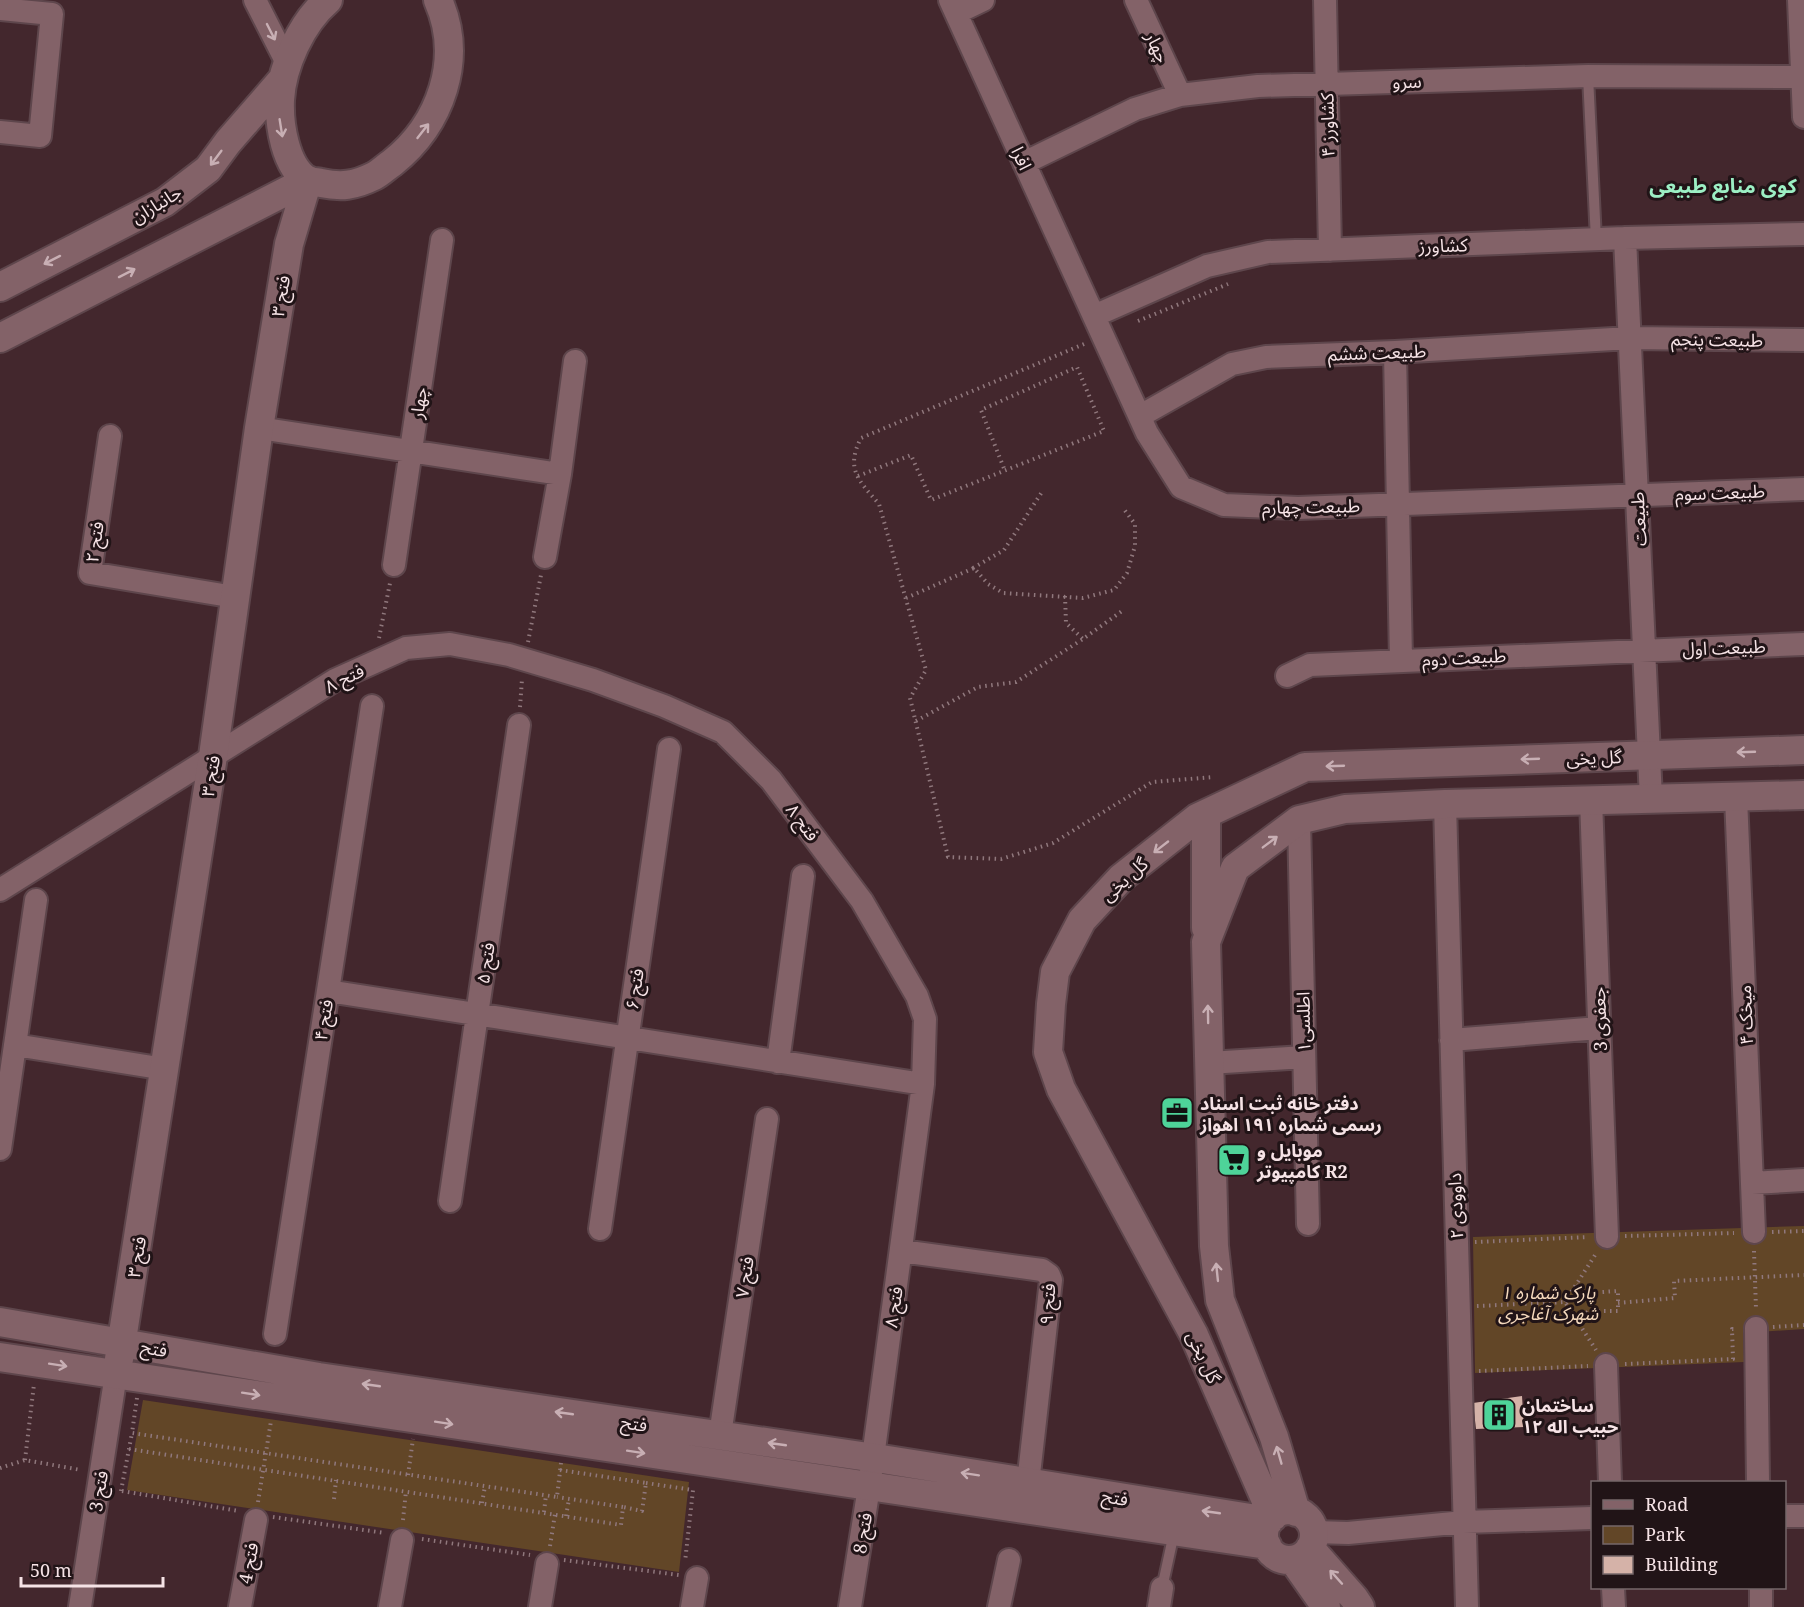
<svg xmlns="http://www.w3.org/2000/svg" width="1804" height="1607" viewBox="0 0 1804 1607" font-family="'Noto Serif','Noto Sans Arabic',serif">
<rect width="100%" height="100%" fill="#43272d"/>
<!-- green -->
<path fill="#624627" d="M1804,1226V1329L1743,1333L1744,1362L1475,1373L1473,1237Z
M143,1400L689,1482L679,1572L127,1490Z"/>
<!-- building -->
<path fill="#d5b2a8" d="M1522,1396L1524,1427L1476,1429L1473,1403Z"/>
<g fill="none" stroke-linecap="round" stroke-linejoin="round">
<!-- service casing -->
<g stroke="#5e464c" stroke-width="14">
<path id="service" d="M1588,76L1596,240
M1162,1588L1174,1533"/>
</g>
<!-- minor casing -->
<g stroke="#5e464c" stroke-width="26">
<path id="minor" d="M255,0L287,63
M950,0L1147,433L1181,487L1224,505L1298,508L1804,489
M1136,0L1180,95
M1325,0L1330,250
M1799,0L1804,117
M0,9L52,14L40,136L0,132
M956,13L983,0
M1024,163L1135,109L1180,95L1258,86L1588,76L1804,77
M1625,238L1651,799
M1094,316L1207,266L1268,252L1625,238L1804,234
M1395,352L1401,660
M1140,416L1232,364L1266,357L1395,352L1630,338L1804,340
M259,428L560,474L575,361
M110,436L90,573L235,597
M545,557L560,474
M394,565L442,240
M1287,676L1310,665L1804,644
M1736,797L1754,1232
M1591,800L1607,1237
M1445,804L1467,1607
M1299,820L1308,1224
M0,890L335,680L406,648L450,644L509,655L593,680L664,706L723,732L771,780L862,901L917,996L925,1019L923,1084L869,1487L850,1607
M328,991L923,1084
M1451,1040L1599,1028
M15,1045L165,1069
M778,1062L803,876
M1209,1063L1304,1057
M0,1149L36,900
M1752,1183L1804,1180
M450,1201L519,725
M600,1229L669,749
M901,1251L1042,1270L1049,1275L1051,1280L1028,1483
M1756,1328L1758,1482
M275,1334L372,706
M1606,1365L1610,1482
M720,1435L767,1119
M1784,1516H1804
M1314,1532L1348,1533L1464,1522L1592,1518
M1613,1588L1614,1607
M1761,1588V1607
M80,1607L116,1374
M240,1607L256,1520
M390,1607L402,1540
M540,1607L547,1564
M692,1607L697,1578
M999,1607L1009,1560
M1159,1607L1162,1588"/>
</g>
<!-- tertiary casing -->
<g stroke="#5e464c" stroke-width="32">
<path id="tertiary" d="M328,0C301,23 282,66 280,100C279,124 285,166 307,180C311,182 317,182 321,183C341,187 354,186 374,176C380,173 386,167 392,163C441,124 464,59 438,0
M0,287L165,202L208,169L228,142L281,81
M0,338L308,180
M1206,814V928
M0,1322L319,1377L882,1459L1269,1521
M0,1357L1267,1545
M119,1359L213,756L259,428L289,244L308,180
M1264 1535a25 25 0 1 1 50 0a25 25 0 1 1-50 0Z
M1296,1512L1274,1437L1220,1300L1214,1246L1206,942L1235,868L1299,820L1345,809L1445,804L1804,795
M1273,1517L1194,1335L1061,1089L1048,1052L1051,1004L1055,972L1082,920L1121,878L1197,818L1305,767L1804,750
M1310,1548L1354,1598L1360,1607
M1293,1560L1326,1607"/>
</g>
<!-- path -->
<path stroke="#90787d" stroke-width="4" stroke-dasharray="1.5 4.5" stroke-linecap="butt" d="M1138,321L1228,284
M1084,344L861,438C845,469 859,481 879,504L926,670L910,698L948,857L1001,859L1053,843L1152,782L1214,777
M858,476L911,455L931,500L1104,431L1077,367L981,410L1005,471
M973,568L1004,550L1042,492
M1065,596L1066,623L1083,639
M906,598L974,568L988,584L1003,593L1083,598L1114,590L1127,573L1135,546V524L1123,508
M379,638L390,583
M528,642L541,575
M520,707L522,679
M916,721L978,687L1016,682L1083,639L1122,611
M1772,1232L1804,1231
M1625,1236L1734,1233
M1475,1242L1588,1237
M1754,1251L1756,1309
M1565,1302L1597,1252
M1618,1303L1675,1298L1674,1281L1804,1275
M1477,1306L1565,1302L1596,1350
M1577,1320L1589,1311H1618V1291L1587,1293L1577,1284
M1773,1327L1804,1325
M1625,1364L1733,1359L1732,1329H1736
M1479,1371L1588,1366
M137,1398L132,1433L557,1497L561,1463
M129,1449L621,1525L623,1507L557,1497
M25,1460L34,1384
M0,1468L25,1460L81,1470
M560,1470L646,1483L642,1511L623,1507
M408,1475L413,1439
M646,1483L693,1490L685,1562
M121,1491L132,1433
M122,1491L239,1511
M334,1499L336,1480
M258,1502L271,1421
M482,1503L485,1486
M544,1512L546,1495
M566,1516L569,1499
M273,1517L385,1533
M403,1520L406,1491
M422,1539L530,1555
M550,1546L555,1514
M564,1560L679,1575"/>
<!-- service -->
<use href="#service" stroke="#836268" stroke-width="10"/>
<!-- minor -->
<use href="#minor" stroke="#836268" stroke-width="22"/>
<!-- tertiary -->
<use href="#tertiary" stroke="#836268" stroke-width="28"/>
</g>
<!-- one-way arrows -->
<defs><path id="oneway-shaft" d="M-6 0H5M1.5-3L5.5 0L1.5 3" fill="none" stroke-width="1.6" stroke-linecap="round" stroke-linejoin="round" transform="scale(1.5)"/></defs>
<g stroke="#c8afb4">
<use href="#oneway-shaft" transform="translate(271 32) rotate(63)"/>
<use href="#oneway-shaft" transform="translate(281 128) rotate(81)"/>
<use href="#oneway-shaft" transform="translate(423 131) rotate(-52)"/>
<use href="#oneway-shaft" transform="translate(216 158) rotate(127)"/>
<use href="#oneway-shaft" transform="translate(52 260) rotate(153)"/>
<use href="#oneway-shaft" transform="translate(127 273) rotate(-27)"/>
<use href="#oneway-shaft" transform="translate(1746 752) rotate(178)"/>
<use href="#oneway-shaft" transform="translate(1530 759) rotate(178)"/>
<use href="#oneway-shaft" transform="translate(1335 766) rotate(178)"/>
<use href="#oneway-shaft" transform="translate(1270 842) rotate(-37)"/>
<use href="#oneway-shaft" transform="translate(1161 847) rotate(142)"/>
<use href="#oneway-shaft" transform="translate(1208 1014) rotate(-91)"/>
<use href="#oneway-shaft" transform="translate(1217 1272) rotate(-96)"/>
<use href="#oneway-shaft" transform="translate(58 1365) rotate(9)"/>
<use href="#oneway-shaft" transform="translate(371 1385) rotate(-172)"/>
<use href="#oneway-shaft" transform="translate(251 1394) rotate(9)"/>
<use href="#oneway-shaft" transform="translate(564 1413) rotate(-172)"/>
<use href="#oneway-shaft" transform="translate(444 1423) rotate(9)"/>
<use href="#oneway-shaft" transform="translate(777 1444) rotate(-172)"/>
<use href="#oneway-shaft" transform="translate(636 1452) rotate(9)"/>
<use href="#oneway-shaft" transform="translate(1279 1455) rotate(-106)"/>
<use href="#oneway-shaft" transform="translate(970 1474) rotate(-171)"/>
<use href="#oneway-shaft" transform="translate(1211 1512) rotate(-172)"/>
<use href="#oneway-shaft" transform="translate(1336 1577) rotate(-132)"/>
</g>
<!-- icons -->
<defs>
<g id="office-square" transform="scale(1.725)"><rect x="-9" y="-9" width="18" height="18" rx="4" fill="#4ed399" stroke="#211417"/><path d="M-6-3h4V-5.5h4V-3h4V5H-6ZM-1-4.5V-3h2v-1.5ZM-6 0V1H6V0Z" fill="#111"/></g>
<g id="supermarket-square" transform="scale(1.725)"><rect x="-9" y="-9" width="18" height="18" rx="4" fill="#4ed399" stroke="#211417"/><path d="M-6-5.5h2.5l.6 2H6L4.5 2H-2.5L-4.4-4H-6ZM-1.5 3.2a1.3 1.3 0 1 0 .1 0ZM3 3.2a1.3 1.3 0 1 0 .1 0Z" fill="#111"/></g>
<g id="building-square" transform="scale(1.725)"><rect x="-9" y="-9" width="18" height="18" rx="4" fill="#4ed399" stroke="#211417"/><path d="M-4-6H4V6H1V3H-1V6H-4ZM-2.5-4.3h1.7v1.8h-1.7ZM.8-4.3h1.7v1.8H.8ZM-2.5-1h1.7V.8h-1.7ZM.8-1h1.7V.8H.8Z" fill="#111"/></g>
</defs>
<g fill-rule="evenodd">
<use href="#office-square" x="1177" y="1113"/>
<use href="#supermarket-square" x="1234" y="1160"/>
<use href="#building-square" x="1499" y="1415"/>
</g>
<g text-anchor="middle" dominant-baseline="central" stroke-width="6" stroke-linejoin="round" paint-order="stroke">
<!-- street labels -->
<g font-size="18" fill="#f6e3e6" stroke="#211417">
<text transform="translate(1158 47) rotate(65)">چهار</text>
<text transform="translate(1407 81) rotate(-2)">سرو</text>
<text transform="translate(1327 125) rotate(-91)">کشاورز ۴</text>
<text transform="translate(1022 158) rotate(65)">افرا</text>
<text transform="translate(156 204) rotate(-31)">جانبازان</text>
<text transform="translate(1443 245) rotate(-2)">کشاورز</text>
<text transform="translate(280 296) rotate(-81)">فتح ۳</text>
<text transform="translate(1717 339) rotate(1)">طبیعت پنجم</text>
<text transform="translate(1377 352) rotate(-2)">طبیعت ششم</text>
<text transform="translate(418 403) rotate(-82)">چهار</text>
<text transform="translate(1720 492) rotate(-2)">طبیعت سوم</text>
<text transform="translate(1311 506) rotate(-1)">طبیعت چهارم</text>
<text transform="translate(1638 519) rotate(-93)">طبیعت</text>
<text transform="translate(94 542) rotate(-82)">فتح ۲</text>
<text transform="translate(1724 647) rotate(-2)">طبیعت اول</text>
<text transform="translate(1464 657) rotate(-3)">طبیعت دوم</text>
<text transform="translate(344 678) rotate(-27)">فتح ۸</text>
<text transform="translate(1594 757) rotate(-2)">گل یخی</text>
<text transform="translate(210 776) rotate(-81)">فتح ۳</text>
<text transform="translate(803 822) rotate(53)">فتح ۸</text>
<text transform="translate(1124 879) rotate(-42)">گل یخی</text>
<text transform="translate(485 963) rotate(-82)">فتح ۵</text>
<text transform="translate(634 989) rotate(-82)">فتح ۶</text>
<text transform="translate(1745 1015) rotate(-92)">میخک ۴</text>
<text transform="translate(1599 1019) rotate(-92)">3 جعفری</text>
<text transform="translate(323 1020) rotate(-81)">فتح ۴</text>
<text transform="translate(1303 1022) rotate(-91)">اطلسی۱</text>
<text transform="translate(1455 1206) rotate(-92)">داوودی ۲</text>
<text transform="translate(136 1257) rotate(-81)">فتح ۳</text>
<text transform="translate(744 1277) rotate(-82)">فتح ۷</text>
<text transform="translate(1047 1304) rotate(-86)">فتح ۹</text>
<text transform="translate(893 1307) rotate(-82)">فتح ۸</text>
<text transform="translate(154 1348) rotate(10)">فتح</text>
<text transform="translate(1204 1357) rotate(65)">گل یخی</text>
<text transform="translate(634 1423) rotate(8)">فتح</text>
<text transform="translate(98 1491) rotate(-81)">فتح 3</text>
<text transform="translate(1115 1497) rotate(9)">فتح</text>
<text transform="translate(862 1533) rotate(-81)">فتح 8</text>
<text transform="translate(248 1563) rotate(-80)">فتح 4</text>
</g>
<!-- poi labels -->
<g font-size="18" font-weight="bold" fill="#f6e3e6" stroke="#211417" text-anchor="start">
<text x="1200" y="1103">دفتر خانه ثبت اسناد<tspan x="1200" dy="21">رسمی شماره ۱۹۱ اهواز</tspan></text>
<text x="1257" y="1150">موبایل و<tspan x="1257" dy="21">کامپیوتر R2</tspan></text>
<text x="1522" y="1405">ساختمان<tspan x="1522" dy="21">حبیب اله ۱۲</tspan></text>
</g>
<!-- park labels -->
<g font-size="18" font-style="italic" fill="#f5d9bd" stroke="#211417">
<text x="1548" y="1292">پارک شماره ۱<tspan x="1548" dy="21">شهرک آغاجری</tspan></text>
</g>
<!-- neighbourhood labels -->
<g font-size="20" font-weight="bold" fill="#9cefc4" stroke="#211417">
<text x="1723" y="185">کوی منابع طبیعی</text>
</g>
</g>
<!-- legend -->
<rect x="1591" y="1481" width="195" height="108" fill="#211417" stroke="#76676a" stroke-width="1.5"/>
<rect x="1603" y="1500" width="30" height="9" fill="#836268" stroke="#76676a" stroke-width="1.5"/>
<text x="1645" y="1511" font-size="18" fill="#f6e3e6">Road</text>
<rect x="1603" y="1526" width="30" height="18" fill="#624627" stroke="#76676a" stroke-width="1.5"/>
<text x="1645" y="1541" font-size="18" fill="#f6e3e6">Park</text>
<rect x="1603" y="1556" width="30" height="18" fill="#d5b2a8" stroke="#76676a" stroke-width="1.5"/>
<text x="1645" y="1571" font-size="18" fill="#f6e3e6">Building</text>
<!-- scale -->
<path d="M21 1577v9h142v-9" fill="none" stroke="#f6e3e6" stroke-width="3"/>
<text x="30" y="1577" font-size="18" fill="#f6e3e6" stroke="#211417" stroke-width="4.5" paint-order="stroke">50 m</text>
</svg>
